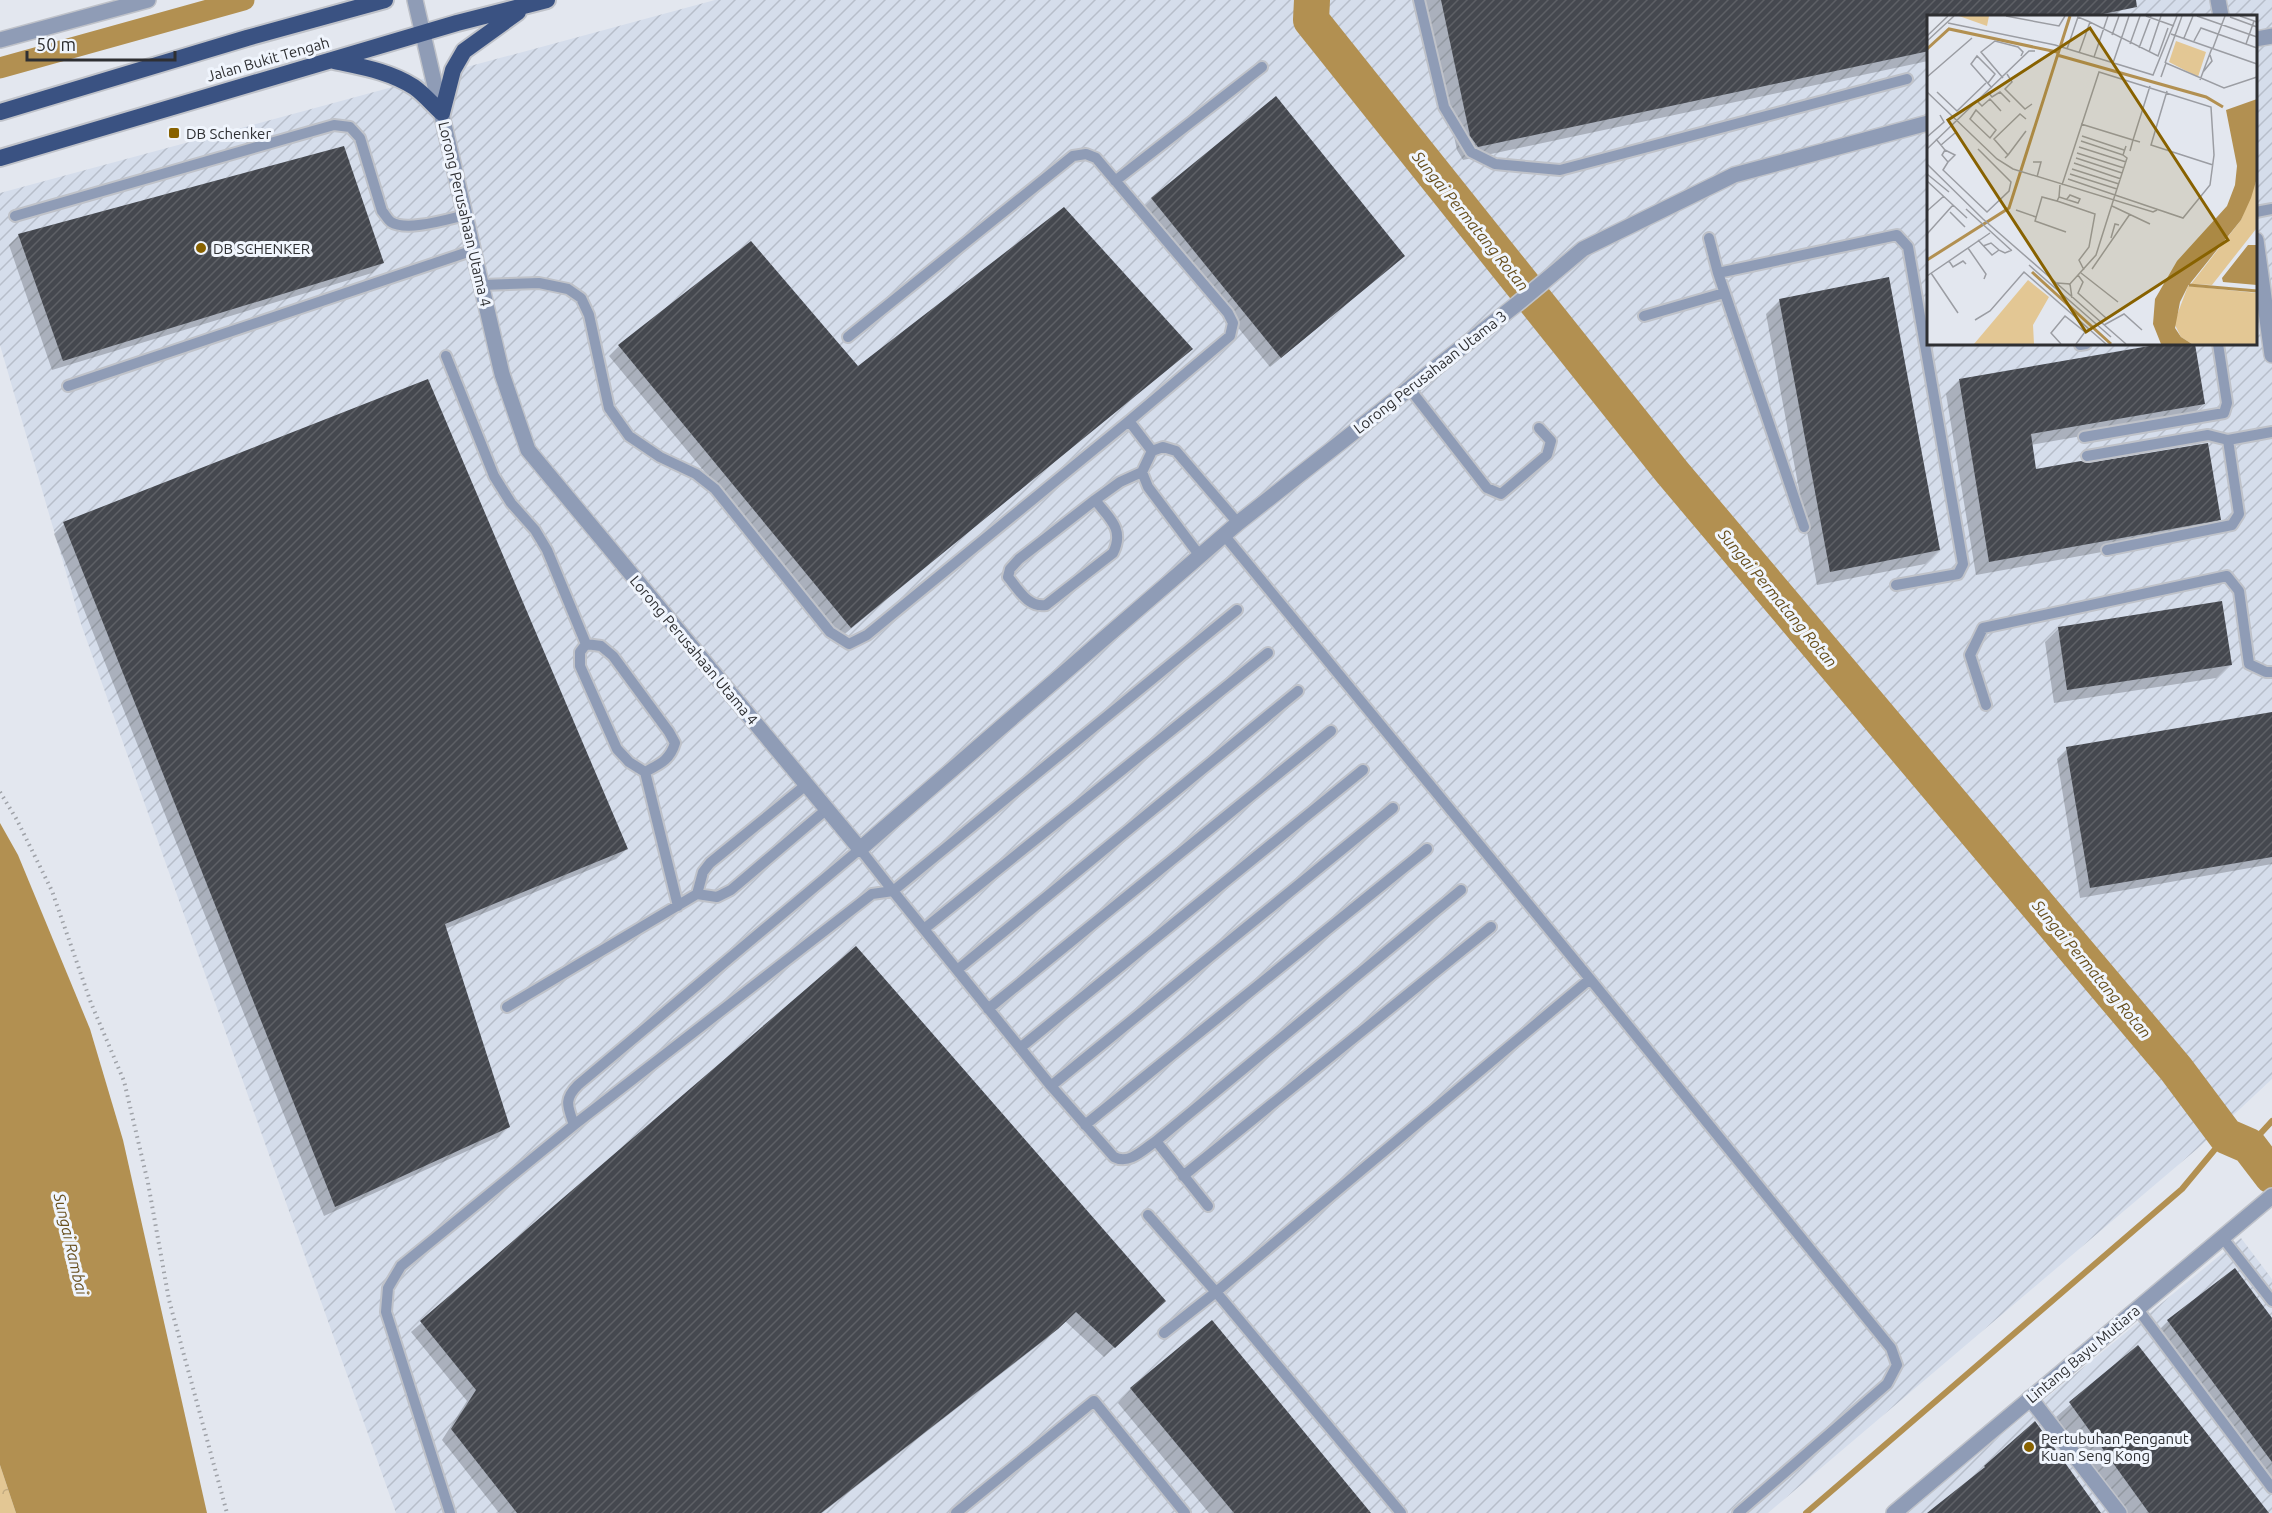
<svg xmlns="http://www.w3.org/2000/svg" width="2272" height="1513" viewBox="0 0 2272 1513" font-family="Ubuntu,sans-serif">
<defs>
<pattern id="industrial-furrows" width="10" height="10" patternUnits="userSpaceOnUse" patternTransform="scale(1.5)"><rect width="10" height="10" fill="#d5ddeb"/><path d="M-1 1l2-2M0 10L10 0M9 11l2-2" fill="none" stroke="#b7beca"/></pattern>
<pattern id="forest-crowns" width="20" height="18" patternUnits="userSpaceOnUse" patternTransform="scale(1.5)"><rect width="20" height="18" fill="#e3c794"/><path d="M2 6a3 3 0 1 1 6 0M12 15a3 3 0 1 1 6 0" fill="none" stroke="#c3ab80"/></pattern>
<pattern id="building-hatch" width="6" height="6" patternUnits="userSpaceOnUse" patternTransform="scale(1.5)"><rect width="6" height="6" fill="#45484f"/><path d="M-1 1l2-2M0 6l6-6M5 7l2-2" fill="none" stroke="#5e6066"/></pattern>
</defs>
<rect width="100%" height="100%" fill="#e3e7ef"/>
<!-- industrial -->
<path fill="url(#industrial-furrows)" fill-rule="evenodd" d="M715,0H2272V1079L2197,1149L1768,1513H396L81,624L0,345V193ZM1928,16H2256V344H1928Z
M2241,1238L2272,1279V1513H1906Z"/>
<!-- forest -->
<path fill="url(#forest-crowns)" d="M0,1465L16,1513H0Z"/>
<!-- water -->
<path fill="#b29051" d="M0,823L18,855L90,1029L123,1140L207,1513H16L0,1465Z"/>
<!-- shadow -->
<path fill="#0003" d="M1424,0H2118L2120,10L2113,16H1928V61L1463,160L1457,150Z
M1152,199L1393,266L1270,367L1142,209Z
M19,235L382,263L372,273L52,370L9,245Z
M750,243L858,368L1191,349L841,637L609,356L619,346Z
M1780,300L1939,550L1925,564L1817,585L1766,314Z
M2170,344H2194L2204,404L2190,417L2031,445L2035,470L2220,519L2206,533L1976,575L1946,394L1960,380Z
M64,524L627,849L616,859L445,929L508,1126L498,1137L324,1216L54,534Z
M2059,628L2230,664L2216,678L2054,703L2045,642Z
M2272,713V864L2080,898L2057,759L2067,749Z
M856,948L1154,1311L1104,1357L1065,1321L1046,1339L822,1513H499L442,1440L467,1401L411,1332Z
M2272,1320V1495L2154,1335L2168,1321Z
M2137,1347L2267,1513H2126L2056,1417Z
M1131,1389L1369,1513H1209L1118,1403Z"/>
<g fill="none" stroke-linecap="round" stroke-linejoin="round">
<!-- stream -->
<path stroke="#b29051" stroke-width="6" d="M2249,1146L2272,1121
M1806,1513L2182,1189L2226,1136"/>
<!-- canal -->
<path stroke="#b29051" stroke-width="21" d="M0,68L244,0"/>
<!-- river -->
<path stroke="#b29051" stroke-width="36" d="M1312,0L1311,20L1672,472L2176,1069L2226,1136L2249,1146L2272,1176"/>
</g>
<!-- building -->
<path fill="url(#building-hatch)" d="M1441,0H2136L2137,7L2093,16H1929V51L1478,147L1470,136Z
M1276,96L1405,256L1281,358L1151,198Z
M344,146L384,263L63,361L18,234Z
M1064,207L1193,349L851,628L618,345L751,241L858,366Z
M1889,277L1940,550L1830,572L1779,299Z
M2161,344H2195L2205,404L2031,434L2036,469L2081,461L2088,463L2208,443L2221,520L1989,562L1959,379Z
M428,379L628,849L445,924L510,1127L335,1207L63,522Z
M2222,601L2232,665L2067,690L2058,627Z
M2272,712V857L2090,888L2066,747Z
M856,946L1166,1301L1115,1348L1076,1312L1058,1329L821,1513H517L451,1429L476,1390L420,1321Z
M2235,1268L2272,1318V1462L2167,1320Z
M1212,1320L1371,1513H1234L1130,1388Z
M2138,1345L2269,1513H2149L2069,1402Z
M2035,1421L2101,1513H1927L1985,1467L1984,1466Z"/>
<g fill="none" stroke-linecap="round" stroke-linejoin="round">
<!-- service casing -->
<g stroke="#bfc2c9" stroke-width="14">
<path id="service" d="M1419,0L1444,107L1471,152L1495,164L1560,170L1907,79
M1115,181L1262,67
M2256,212L2272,209
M15,216L334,125L350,127L360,138L382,211C385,214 387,219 391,222C407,232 448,219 466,215
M1709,238L1718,273L1897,235L1908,247L1963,564L1958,574L1896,585
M1718,273L1804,527
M482,285L539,283L568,289L581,298L589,315L609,408L629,436L660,457L696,474L715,489L830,632L849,644L867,635L1129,421
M1644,316L1724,293
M848,337L1073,156L1086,154L1096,158L1228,313L1233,323L1230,336L1129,421L1152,451
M2080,345L2086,344
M446,356L494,476L511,503L535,530L547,550L586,644
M68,386L474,250
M1409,388L1487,488L1501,494L1547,455L1551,441L1539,428
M2084,437L2224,413L2227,403L2218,344
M2087,456L2208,435L2228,440
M1142,472L1148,487L1200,556
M1095,500C1109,518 1125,529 1113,553L1046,605C1028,608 1019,590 1008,577L1010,569L1019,559L1095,500L1120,482L1142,472L1152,451L1163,447L1176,451L1238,523
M1224,535L1590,979L1891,1348L1897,1365L1887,1384L1738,1513
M2107,550L2232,525L2239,514L2228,440L2272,432
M586,644L580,652V666L617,749L629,762L645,772L678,906
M586,644L601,646L613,656L669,732L675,743C670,760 660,764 645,772
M1986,705L1970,655L1983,628L2227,576L2239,591L2249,664L2266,672H2272
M697,894L703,872L710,863L806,785
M924,929L1268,653
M957,970L1298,691
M507,1007L697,894L717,897L731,890L827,809
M988,1009L1331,731
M1020,1048L1363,770
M1051,1086L1393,808
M574,1125C568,1107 563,1100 578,1085L860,849L893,891L1237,610
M1085,1125L1427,849
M1156,1141L1208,1206
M1183,1176L1491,927
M1148,1215L1216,1292L1164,1333
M2222,1237L2272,1301
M2137,1308L2272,1488
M450,1513L386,1312L388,1288L401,1266L574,1125L872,894L893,891L1051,1086L1114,1157C1129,1165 1143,1150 1156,1141L1461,890
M956,1513L1094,1401L1185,1513
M1401,1513L1216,1292L1590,979"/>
</g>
<!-- minor casing -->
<g stroke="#bfc2c9" stroke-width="18">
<path id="minor" d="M415,0L502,374L528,450L860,849L1238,523L1517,304L1583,249L1734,175L1928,123
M2218,0L2221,16
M2256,39L2272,36
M0,40L148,0
M2256,240L2272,355
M2030,1398L2119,1513"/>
</g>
<!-- tertiary casing -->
<g stroke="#bfc2c9" stroke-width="18">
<path id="tertiary" d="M1894,1513L2272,1196"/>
</g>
<!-- trunk casing -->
<g stroke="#bfc2c9" stroke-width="20">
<path id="trunk" d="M334,61C362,67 389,71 414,87C424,94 433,105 442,113L453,70L464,51L518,12
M0,112L247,38L385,0
M0,158L457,23L547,0"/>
</g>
<!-- path -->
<path stroke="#9fa2a8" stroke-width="4" stroke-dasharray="1.5 4.5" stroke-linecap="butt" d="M0,792L17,820L52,891L91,1003L124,1081L148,1183L169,1300L227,1513"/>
<!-- service -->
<use href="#service" stroke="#8f9cb6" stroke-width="10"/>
<!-- minor -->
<use href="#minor" stroke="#8f9cb6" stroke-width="15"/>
<!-- tertiary -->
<use href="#tertiary" stroke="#8f9cb6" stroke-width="15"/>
<!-- trunk -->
<use href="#trunk" stroke="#3a5282" stroke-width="16"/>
</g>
<!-- markers -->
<g fill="#886200" stroke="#f0f5fd" stroke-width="2">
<rect x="168" y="127" width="12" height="12" rx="3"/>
<circle cx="201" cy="248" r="6"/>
<circle cx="2029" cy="1447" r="6"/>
</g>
<g text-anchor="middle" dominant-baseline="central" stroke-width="6" stroke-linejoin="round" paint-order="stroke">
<!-- street labels -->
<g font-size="15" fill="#2e2f32" stroke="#f0f5fd">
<text transform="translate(268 59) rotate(-16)">Jalan Bukit Tengah</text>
<text transform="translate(465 214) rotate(77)">Lorong Perusahaan Utama 4</text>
<text transform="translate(1430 372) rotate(-38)">Lorong Perusahaan Utama 3</text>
<text transform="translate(694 650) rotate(50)">Lorong Perusahaan Utama 4</text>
<text transform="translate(2083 1354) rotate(-40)">Lintang Bayu Mutiara</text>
</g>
<!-- poi labels -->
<g font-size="15" fill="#2e2f32" stroke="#f0f5fd" text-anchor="start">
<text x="186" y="133">DB Schenker</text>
<text x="213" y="248">DB SCHENKER</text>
<text x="2041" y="1438">Pertubuhan Penganut<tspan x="2041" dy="17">Kuan Seng Kong</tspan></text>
</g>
<!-- water labels -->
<g font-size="16" font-style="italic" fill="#674f1e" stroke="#f0f5fd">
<text transform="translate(1471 221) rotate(51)">Sungai Permatang Rotan</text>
<text transform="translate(1778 598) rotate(50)">Sungai Permatang Rotan</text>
<text transform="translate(2092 969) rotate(50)">Sungai Permatang Rotan</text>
<text transform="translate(71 1244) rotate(77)">Sungai Rambai</text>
</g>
</g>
<!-- overview -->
<g transform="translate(1927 15)">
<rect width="330" height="330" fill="#e3e7ef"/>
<path d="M249,26L279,37L271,62L242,47ZM261,271L330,278V329H265L254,322L247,308Z" fill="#e3c794"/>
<path d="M32,1H62L60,11ZM330,163L329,214L285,270L264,269L314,205ZM101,265L122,282L106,310L107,329H47Z" fill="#e3c794"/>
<path d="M330,84V163L324,183L314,205L261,271L253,287L248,313L254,322L265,329H234L226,309L228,284L250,246L300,191L308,170L310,151L299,95ZM321,230H330V270L296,267L295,263Z" fill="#b29051"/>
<path fill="none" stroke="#b29051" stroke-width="3" d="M0,34L22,14L130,37M130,40L279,82L296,92M0,245L82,193L143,1M105,257L184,329M262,270L330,276"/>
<path fill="none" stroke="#9b9da3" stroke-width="1.5" d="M79,1L132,11L138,1M219,1L247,11M270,1L330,22M313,1L330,7M303,2L330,12M21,8L128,30L226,60L250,1M244,19L330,49M185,20L192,1M0,21L21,1M257,23L266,1M0,26L27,1M267,26L274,13L330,33M203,29L213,1M319,29L327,6M212,33L224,1M286,33L298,1M140,34L151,2L163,7M222,37L234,1M152,38L163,7L231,41L241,13M167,42L181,1M186,48L202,1M238,48L255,1M276,57L285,46L283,40M80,59L85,67L78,74L98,94L105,89M0,62L45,23M234,62L239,48L297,73L330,62M76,63L54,37L68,26L91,32L96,37L94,41M273,65L285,33M61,68L68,59L50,41L44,49L65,73M240,76L224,130L286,150M0,77L70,144L86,154L226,197L230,195M10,77L30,96L59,68M61,77L65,82L73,77L83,87M51,87L55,91L63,84L74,96M49,95L69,115L63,123L43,104ZM154,109L206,125L223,71M155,121L197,135M0,122L17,107L13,100M9,124L18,135L15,140L21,147L16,155L60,197L82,176L84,167L51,134M154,126L196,140M14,130L28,118M152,132L199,147M0,134L102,36H108M18,135L28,140L21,147M203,136L206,125L213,127M150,138L197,153M81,140L99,116M78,143L81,140L67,124L93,99L99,104M149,143L195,158M106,147H114L110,162M147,148L194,164M0,149L56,204L199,329M145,154L192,169M0,159L22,177M143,159L190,174M141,164L188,180L169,240L142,270M0,166L40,203M133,170L132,182L151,188L153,184L143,180L140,184M135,170L172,57L284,92L287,140L283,170L256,203L188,180L200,143L196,140L199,131M132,182L130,186L115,182L108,206L139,217M130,186L168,199L162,232L152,245L157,255M185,191L223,209M39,194L84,235M89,195L109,202M0,196L17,181M23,197L38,212M0,219L26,190M184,223L188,209L192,210M51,225L65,240L72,235L78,238L85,235M56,231L64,228L72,235M41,233L59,259L57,264M22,246L26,252L36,246L39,249M102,250L184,322M165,254L203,199M4,258L31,298M154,258L191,287M151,260L156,267L151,278L179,303M0,261L63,218M130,268L143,269L145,283M48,305L63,296L97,257L179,329M177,310L197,299L215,315M134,329L124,318L138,301L158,317L149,329"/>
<path fill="#886200" fill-opacity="0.15" stroke="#886200" stroke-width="3" d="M163,13L301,225L159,317L21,105Z"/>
<rect width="330" height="330" fill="none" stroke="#2e2f32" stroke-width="3"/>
</g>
<!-- scale -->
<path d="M27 51v9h148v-9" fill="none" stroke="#2e2f32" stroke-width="3"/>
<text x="36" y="51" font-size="18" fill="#2e2f32" stroke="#f0f5fd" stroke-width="4.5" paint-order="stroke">50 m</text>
</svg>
